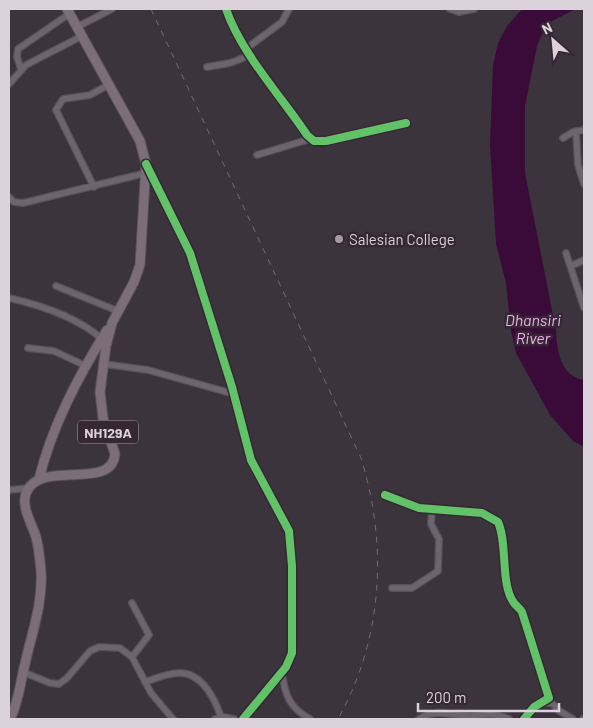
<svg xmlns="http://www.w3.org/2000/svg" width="593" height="728" viewBox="0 0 593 728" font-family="Barlow,sans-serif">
<rect width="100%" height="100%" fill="#3c343c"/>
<!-- water -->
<path fill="#3a0b39" d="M522,9H576L552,21L544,30L537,46L525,106V173L556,330C557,350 560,376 584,380V447L573,441L550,415L516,353L511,331L506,283L496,244L490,145L493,65L498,43L507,26Z"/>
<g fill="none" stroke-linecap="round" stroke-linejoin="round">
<!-- minor casing -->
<g stroke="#585158" stroke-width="8">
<path id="minor" d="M226,9C241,53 281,96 307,135L314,141H326L406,123
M450,9L459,12L474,9
M77,27L112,9
M247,48L282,22L289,9
M207,67L230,63L251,55
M21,69L17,57L18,49L69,14
M9,84L26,65L82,36
M576,131L578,165L584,184
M563,138L573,132L584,130
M257,155L310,139
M147,165L190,253L232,387L251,460L289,531L292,566V653L286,667L243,719
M94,187L56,110L63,99L90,95L110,84
M9,197L14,202L23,203L146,173
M566,253L584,308
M571,266L584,260
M56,286L118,311
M9,298C40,305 78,318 102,339
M28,348L54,351L86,366
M104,364L148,370L234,394
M9,490L29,488
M385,495L419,508L482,513L498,522C508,544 500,585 514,603C516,606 520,608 522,612L549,698L534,707L524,719
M392,588H412L438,571L439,539L431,524L432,510
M132,657L149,635L132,603
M23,672L50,683L59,684L67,678L90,651L99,647L120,648L132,657L151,693L173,719
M282,673C285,696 290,708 310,719
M145,682C156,678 168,673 180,673C202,673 215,699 221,717
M545,703H552L558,710L573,719
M215,719L224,717L234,719
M419,719C437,708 451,716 470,716C488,715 492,712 509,719
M583,719H584"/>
</g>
<!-- trunk casing -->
<g stroke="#585158" stroke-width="11">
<path id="trunk" d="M39,479C52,426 78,377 107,330
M10,719C19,702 20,683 25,664C32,632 43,604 41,571C40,560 39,548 36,537C32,524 21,507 26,493C40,458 112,492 115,454L103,418L100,392L106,346L112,323L134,282L140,265L146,164L140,141L67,9"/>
</g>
<!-- minor -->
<use href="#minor" stroke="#6d646d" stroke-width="5.5"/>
<!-- trunk -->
<use href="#trunk" stroke="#7b6e7a" stroke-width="9"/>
<!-- rail -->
<path stroke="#736a72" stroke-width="1" stroke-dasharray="6 6" stroke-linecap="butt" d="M151,9L361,458C388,545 383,639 338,719"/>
<!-- cycleway casing -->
<g stroke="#362735" stroke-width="11">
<path id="cycleway" d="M226,9C241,53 281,96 307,135L314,141H326L406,123
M146,164L190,253L232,387L251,460L289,531L292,566V653L286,667L243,719
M385,495L419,508L482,513L498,522C508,544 500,585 514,603C516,606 520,608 522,612L549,698L534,707L524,719"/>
</g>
<!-- cycleway -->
<use href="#cycleway" stroke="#61c268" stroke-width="8"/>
</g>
<!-- markers -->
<circle fill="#a49ba3" stroke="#362735" stroke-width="2" cx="339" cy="239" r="5"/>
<g text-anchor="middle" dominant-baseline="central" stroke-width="5" stroke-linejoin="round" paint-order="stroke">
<!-- shield labels -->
<rect fill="#362735" stroke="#aa9fa9" stroke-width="1" x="78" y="420.5" width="60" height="23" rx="4"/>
<g font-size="14" font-weight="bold" fill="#dcd2db">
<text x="108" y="432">NH129A</text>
</g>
<!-- poi labels -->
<g font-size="15" fill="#dcd2db" stroke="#362735" text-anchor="start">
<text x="349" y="239">Salesian College</text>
</g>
<!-- water labels -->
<g font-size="16" font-style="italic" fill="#f6abf2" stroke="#362735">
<text x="533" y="319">Dhansiri<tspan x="533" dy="18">River</tspan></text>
</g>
</g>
<!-- border -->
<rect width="593" height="728" fill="none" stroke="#dcd2db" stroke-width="20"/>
<!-- north arrow -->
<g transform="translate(553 40) rotate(333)" stroke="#362735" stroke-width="4" paint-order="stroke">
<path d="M0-4L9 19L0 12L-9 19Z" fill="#dcd2db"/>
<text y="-8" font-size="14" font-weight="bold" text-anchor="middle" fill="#dcd2db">N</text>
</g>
<!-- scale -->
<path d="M418 703v8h141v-8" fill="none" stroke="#dcd2db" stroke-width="2.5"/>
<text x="426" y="703" font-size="15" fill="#dcd2db" stroke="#362735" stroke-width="4" paint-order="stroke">200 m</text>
</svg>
